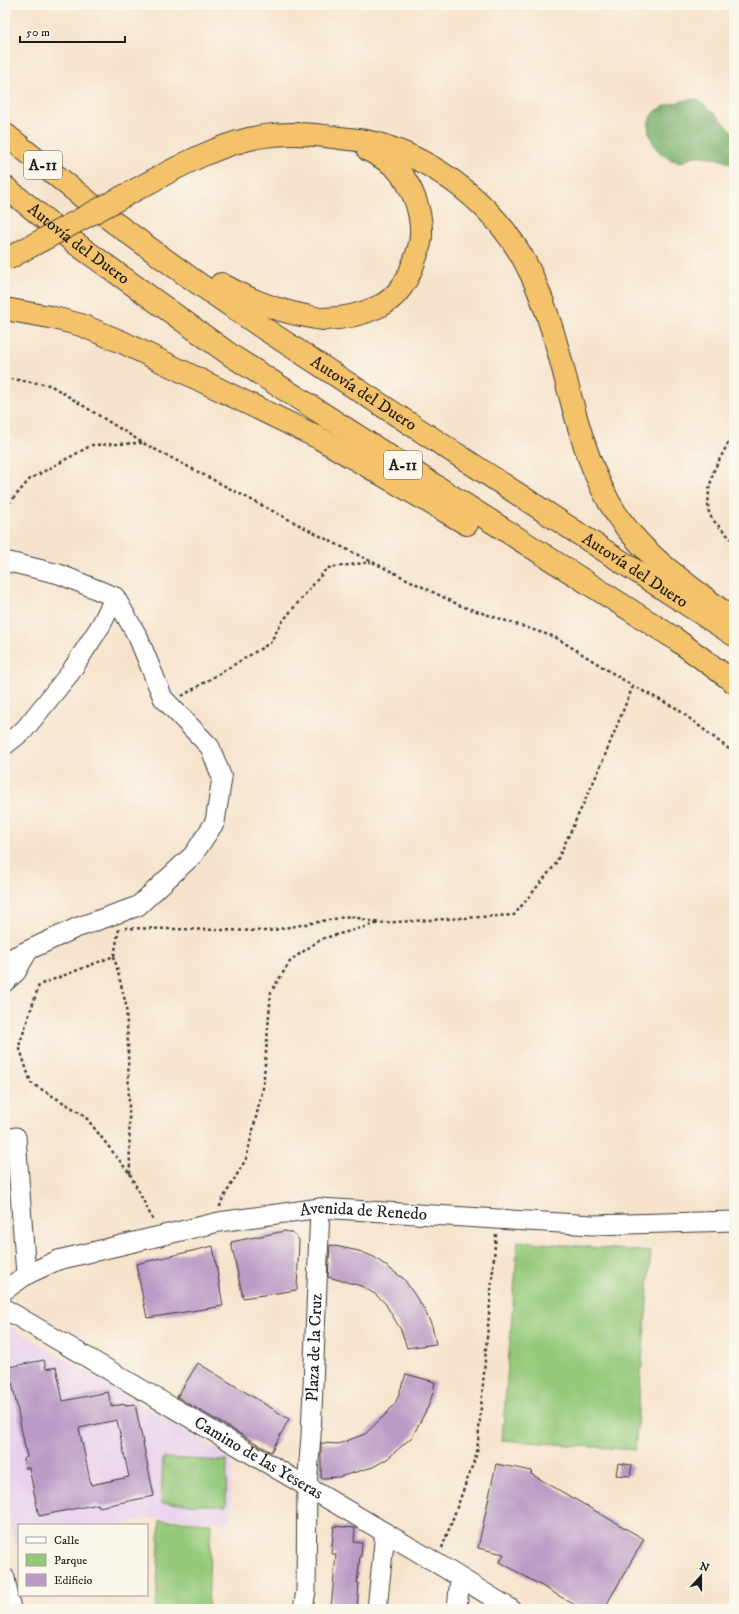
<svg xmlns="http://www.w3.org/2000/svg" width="739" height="1614" viewBox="0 0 739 1614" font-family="'IM FELL DW Pica',serif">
<rect width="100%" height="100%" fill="#fbf7ec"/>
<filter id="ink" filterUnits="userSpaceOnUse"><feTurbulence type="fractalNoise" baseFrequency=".025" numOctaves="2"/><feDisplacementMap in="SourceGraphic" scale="8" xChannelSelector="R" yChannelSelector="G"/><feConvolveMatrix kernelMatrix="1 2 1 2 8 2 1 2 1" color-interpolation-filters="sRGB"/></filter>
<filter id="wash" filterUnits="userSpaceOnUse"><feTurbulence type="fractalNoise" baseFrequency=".012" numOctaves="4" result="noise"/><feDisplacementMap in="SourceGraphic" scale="16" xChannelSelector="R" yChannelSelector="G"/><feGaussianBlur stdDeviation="0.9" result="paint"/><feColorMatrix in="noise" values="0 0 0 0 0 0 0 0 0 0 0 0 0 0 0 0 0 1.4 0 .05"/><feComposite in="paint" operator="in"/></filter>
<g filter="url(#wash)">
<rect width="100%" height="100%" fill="#f6e3cc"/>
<!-- built -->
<path fill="#e9d1ed" d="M7,1325L232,1459L230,1522L148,1518L115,1525H19V1546H15L5,1494V1326Z"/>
<!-- green -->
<path fill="#95c97a" stroke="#58724b" d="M518,1241L651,1252L635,1450L502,1440Z
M163,1458L227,1461L226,1506L161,1503Z
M160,1520L211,1523L208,1609H156Z"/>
<!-- forest -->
<path fill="#78ad6a" stroke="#4a6443" d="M697,99L721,119L734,134V165C726,161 704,154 695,156C691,156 688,160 684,161C674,164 661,155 655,147C653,144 652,139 650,136C640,107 677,101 697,99Z"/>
<g id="blocks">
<!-- building -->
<path fill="#bb9bc6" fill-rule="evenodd" d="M285,1231L293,1233L299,1240L297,1290L243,1298L231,1242Z
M330,1245L359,1251L374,1257L404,1279L424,1309L432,1326L436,1344L407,1348L401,1330L385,1303L375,1294L361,1286L328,1277Z
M213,1246L223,1306L147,1318L136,1264Z
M44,1360L46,1369L56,1367L63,1401L108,1392L111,1406L126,1404V1405L135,1404L154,1496L99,1507L98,1504L39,1516L29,1468H25L23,1459L27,1457L9,1367ZM117,1420L129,1477L91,1485L79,1428Z
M198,1363L289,1419L271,1452L177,1397Z
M406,1374L435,1382L433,1393L428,1407L412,1437L387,1459L373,1467L339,1477L321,1478V1443L338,1444L365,1434L388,1412L396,1402Z
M618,1463L632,1465L630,1476L616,1475Z
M496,1464L532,1471L531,1474L644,1539L604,1609H582L500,1562L504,1554L478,1548Z
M334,1526L355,1528L354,1542L362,1543L361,1556H360L357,1583H359L357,1609H331L336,1554H331Z"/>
</g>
</g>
<g filter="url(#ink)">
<use href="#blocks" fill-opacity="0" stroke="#3d3a36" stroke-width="1"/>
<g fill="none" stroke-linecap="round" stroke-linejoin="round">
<!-- minor casing -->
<g stroke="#3d3a36" stroke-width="21">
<g id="minor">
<path d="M5,561L59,574L115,597"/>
<path d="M5,745L24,730L70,673L101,625L115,597"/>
<path d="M5,961L76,928L138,906L193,855L215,822L222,778L210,747L163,698L138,637L115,597"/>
<path d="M5,982L16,972L28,951"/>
<path d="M5,1139L16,1137L26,1275"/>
<path id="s1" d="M5,1290L26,1275L58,1260L219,1222L320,1208L593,1225L734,1221"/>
<path id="s2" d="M5,1309L430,1559L511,1609"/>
<path d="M5,1578L11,1609"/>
<path id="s3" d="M303,1609L306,1591L307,1486L311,1436L320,1208"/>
<path d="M377,1609L385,1533"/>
<path d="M457,1609L460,1578"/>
</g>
</g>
<!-- highway casing -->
<g stroke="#3d3a36" stroke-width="24">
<g id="highway">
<path id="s4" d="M5,134L112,221L189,277L257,324L734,635"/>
<path d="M150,182C185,163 224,142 264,136C290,132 315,134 340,138C349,139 358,140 366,141C437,157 502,210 532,276C566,349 570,432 609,502C635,550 683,581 725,613"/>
<path id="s5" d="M5,187L75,243L232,356L674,638L734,682"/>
<path d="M221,284C249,300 274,310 306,316C311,317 318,319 324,319C342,319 363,314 380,306C395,299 407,282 412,267C416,257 421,246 421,235C422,211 412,185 396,168C388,160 377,155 368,150"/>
<path d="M5,309L50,317L81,325L122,342L319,438L467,524"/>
</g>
</g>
<!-- path -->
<path stroke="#3d3a36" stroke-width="2.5" stroke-dasharray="3 3" stroke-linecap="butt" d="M5,378L50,385L143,443L326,539L461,606L555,637L633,686L676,708L734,753
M734,432L714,470L709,489L708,510L712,519L734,542
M5,508L30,479L92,445L142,443
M182,696L270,643L281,623L327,568L371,562
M125,928L268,931L350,916L379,923L514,915L555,865L599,770L633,686
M114,956L126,1005L128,1045L130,1174L84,1115L31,1083L19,1046L39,985L114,956L119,929
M130,1174L154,1222
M220,1207L221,1202L246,1159L263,1088L271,992L291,960L321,939L379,923
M442,1548L477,1453L496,1234"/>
<!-- minor -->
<use href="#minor" stroke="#fff" stroke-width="19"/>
<!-- highway -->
<use href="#highway" stroke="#f4c26a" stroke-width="22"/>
<!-- highway-bridge casing -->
<g stroke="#3d3a36" stroke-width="24" stroke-linecap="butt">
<path id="highway-bridge" d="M7,259L150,182"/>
</g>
<!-- highway-bridge -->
<use href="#highway-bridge" stroke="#f4c26a" stroke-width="22"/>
</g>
</g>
<g text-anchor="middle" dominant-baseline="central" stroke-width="4" stroke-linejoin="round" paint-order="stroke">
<!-- shield labels -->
<g fill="#fbf7ec" stroke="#5f5e5a" stroke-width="1">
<rect x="24" y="151" width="38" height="28" rx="3"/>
<rect x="384" y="451" width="38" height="28" rx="3"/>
</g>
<g font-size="16" font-weight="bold" fill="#1c1c1c">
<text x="43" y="165">A-11</text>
<text x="403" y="465">A-11</text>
</g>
<!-- street labels -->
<g font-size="17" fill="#1c1c1c" stroke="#fbf7ec">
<text stroke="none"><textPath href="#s5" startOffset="93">Autovía del Duero</textPath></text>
<text stroke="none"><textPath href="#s4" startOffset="443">Autovía del Duero</textPath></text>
<text stroke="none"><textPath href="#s4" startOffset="767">Autovía del Duero</textPath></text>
<text stroke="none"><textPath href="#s1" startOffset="372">Avenida de Renedo</textPath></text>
<text stroke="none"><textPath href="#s3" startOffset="262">Plaza de la Cruz</textPath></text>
<text stroke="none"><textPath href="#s2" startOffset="294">Camino de las Yeseras</textPath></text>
</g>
</g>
<!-- margin -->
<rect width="739" height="1614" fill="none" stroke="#fbf7ec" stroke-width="20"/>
<!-- legend -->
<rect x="18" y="1524" width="130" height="72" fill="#fbf7ec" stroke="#a29f99"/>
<rect x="26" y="1537" width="20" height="6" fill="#ffffff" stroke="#a29f99"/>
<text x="54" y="1544" font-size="12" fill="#1c1c1c">Calle</text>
<rect x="26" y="1554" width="20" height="12" fill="#95c97a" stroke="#a29f99"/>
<text x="54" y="1564" font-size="12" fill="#1c1c1c">Parque</text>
<rect x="26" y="1574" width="20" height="12" fill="#bb9bc6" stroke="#a29f99"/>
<text x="54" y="1584" font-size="12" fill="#1c1c1c">Edificio</text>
<!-- north arrow -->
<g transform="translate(701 1576) rotate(21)" stroke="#fbf7ec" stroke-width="3" paint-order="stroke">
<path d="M0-3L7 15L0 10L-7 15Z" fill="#1c1c1c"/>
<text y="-6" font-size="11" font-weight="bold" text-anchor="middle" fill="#1c1c1c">N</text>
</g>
<!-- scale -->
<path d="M20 36v6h105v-6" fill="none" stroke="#1c1c1c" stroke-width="2"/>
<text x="26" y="36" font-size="12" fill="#1c1c1c" stroke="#fbf7ec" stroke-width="3" paint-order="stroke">50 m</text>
</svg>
